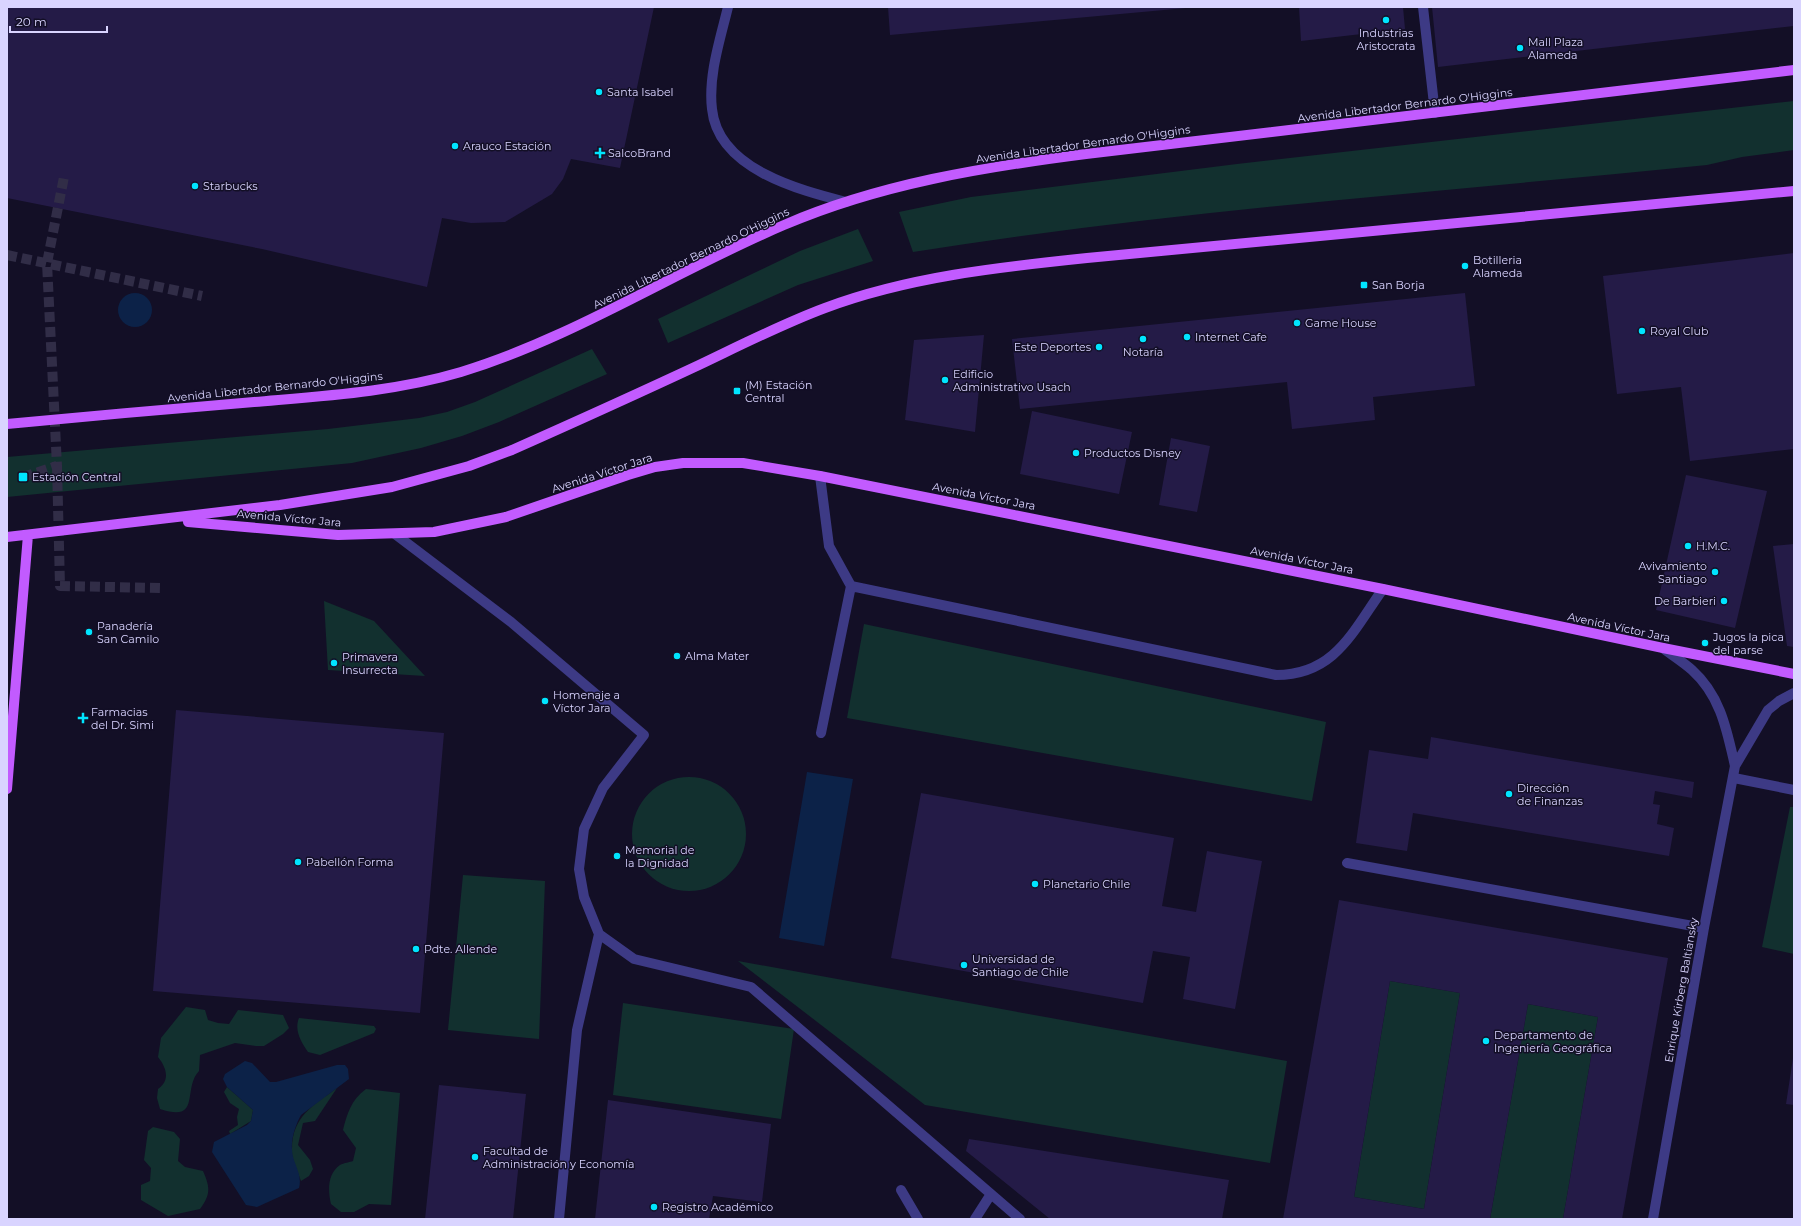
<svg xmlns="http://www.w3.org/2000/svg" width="1801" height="1226" viewBox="0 0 1801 1226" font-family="Montserrat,sans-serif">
<rect width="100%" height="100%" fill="#130f26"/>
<!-- green -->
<path fill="#12302f" d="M1794,101V150L1742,157L1707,165C1442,192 1176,210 913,252L899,212L971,197L1237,164Z
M858,229L873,261L798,285L668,343L658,319L800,251Z
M592,349L607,374L499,422L462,436L421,448L352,463L7,497V457L328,429L419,418L447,412L475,402Z
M324,601L374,621L425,676L328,670Z
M864,624L1326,722L1312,801L847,718Z
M632 834a57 57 0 1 1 114 0a57 57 0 1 1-114 0Z
M1790,807H1794V954L1762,947Z
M463,875L545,881L539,1039L448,1030Z
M738,961L1287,1061L1270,1163L925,1105Z
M1390,981L1460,993L1424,1209L1354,1197Z
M623,1003L794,1029L781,1119L613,1095Z
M1528,1004L1598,1017L1563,1219H1490Z
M186,1007L205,1010L208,1020L218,1023L229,1024L238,1010L283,1015L289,1028L283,1034L264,1046H256L235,1043L200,1055L199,1071C182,1089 202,1123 160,1109L157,1098L158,1089C171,1080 166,1067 158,1057L161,1038Z
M299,1018L374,1026L376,1029L374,1033L320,1055L308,1052C301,1042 294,1030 299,1018Z
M227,1087L253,1110L251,1121L230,1134L229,1131L238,1125L237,1117L239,1109L230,1103L224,1092Z
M337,1088L315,1121L303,1123L298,1145L310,1160L313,1169L309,1176L301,1181C298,1172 291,1159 292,1149C292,1116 314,1105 337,1088Z
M366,1089L400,1093L391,1205L369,1204L354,1212H341L331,1204C328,1191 327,1174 340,1165C344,1163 350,1162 353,1161L356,1148L343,1130C347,1114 351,1100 366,1089Z
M153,1127L174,1132L180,1139L178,1161L185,1167L203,1171C210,1187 211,1194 200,1209L168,1216L141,1200V1185L150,1181L151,1168L144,1160L148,1131Z"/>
<!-- water -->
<path fill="#0c2248" d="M118 310a17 17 0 1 1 34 0a17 17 0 1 1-34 0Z
M807,772L853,779L824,946L779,938Z
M245,1061L252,1063L270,1082H276L337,1065H345L348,1069L349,1079L301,1115C296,1124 291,1138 292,1149C292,1163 303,1173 299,1188L257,1207L246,1205L212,1152L214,1142L247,1125L251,1121L253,1110L227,1087L223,1079L225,1074Z"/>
<!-- building -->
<path fill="#241b47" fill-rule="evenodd" d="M7,7H654L620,168L571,159L563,179L552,194L505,222L471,223L442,218L427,287L262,249L7,198Z
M888,7H1186V8L890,35Z
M1299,7H1403L1405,29L1301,41Z
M1432,7H1794V26L1438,67Z
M1794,253V449L1690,461L1681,387L1617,394L1603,276Z
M1465,293L1475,386L1373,397L1375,420L1292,429L1287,382L1020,409L1012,339Z
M984,335L975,432L905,420L914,340Z
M1032,411L1132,432L1119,494L1020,474Z
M1171,438L1210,446L1197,512L1159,505Z
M1686,475L1767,491L1735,628L1656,610Z
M1794,544V647L1787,646L1773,546Z
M176,710L444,733L420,1013L153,991Z
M1431,737L1694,782L1692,798L1655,791L1653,804L1660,805L1657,824L1674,828L1669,856L1413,813L1407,851L1356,843L1369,750L1428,759Z
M921,793L1174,838L1162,906L1196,912L1207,851L1262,861L1235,1009L1183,999L1190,957L1153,951L1143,1003L891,958Z
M1339,900L1668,958L1622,1219H1563L1598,1017L1528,1004L1490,1219H1283ZM1390,981L1460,993L1424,1209L1354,1197Z
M1793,1058L1794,1059V1105L1786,1104Z
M439,1085L526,1094L513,1219H425Z
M608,1100L771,1124L762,1202L713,1196L709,1219H595Z
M969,1139L1229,1180L1222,1219H1050L966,1151Z"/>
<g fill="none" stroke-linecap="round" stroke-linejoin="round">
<!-- minor-tunnel -->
<path stroke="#312d47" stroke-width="10" stroke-dasharray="10 5" stroke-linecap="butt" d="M7,255L202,296
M57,466L60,586L160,588
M23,477L57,466L47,263L64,177"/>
<!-- minor -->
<path stroke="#3d3a85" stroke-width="10" d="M728,7C720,40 708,76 712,109C718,169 799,190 846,202
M1423,7L1435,113
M820,476L829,546L851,586L821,733
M395,534L511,622L644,735L603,788L584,829L579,869L584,897L599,934L634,959L751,987L1020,1219
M851,586L1276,675C1335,675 1353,631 1383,589
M1663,648C1673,656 1683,662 1692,670C1721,696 1727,731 1735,766
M1734,778L1794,790
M1347,863L1704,928
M901,1190L918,1219
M559,1219L577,1030L599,934
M975,1219L991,1194
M1653,1219L1704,928L1735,766L1768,710L1779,701L1794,693"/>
<!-- major -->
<path stroke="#c25bff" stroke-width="10" d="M7,424C89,416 172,409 254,402C323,396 394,392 461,372C575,337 675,271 784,225C879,184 984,167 1086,154L1794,70
M188,522L338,535L434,532L506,517L628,475L655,467L683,463H743L820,476L1383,589L1663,648L1794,674
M7,537L280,505L392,487L469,466L512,450C575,422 637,394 699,365C741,345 782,324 825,308C907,277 1000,267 1087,258L1794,191
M7,789L28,535"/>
</g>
<!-- markers -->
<g fill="#00e5ff" stroke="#130f26" stroke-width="1.5">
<circle cx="1386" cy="20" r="4"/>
<circle cx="1520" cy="48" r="4"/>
<circle cx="599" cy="92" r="4"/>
<circle cx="455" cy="146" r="4"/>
<path d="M598 147h4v4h4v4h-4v4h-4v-4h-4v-4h4z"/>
<circle cx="195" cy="186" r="4"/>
<circle cx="1465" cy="266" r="4"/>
<rect x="1360" y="281" width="8" height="8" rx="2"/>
<circle cx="1297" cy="323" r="4"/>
<circle cx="1642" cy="331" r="4"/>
<circle cx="1187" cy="337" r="4"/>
<circle cx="1143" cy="339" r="4"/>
<circle cx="1099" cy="347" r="4"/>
<circle cx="945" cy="380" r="4"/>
<rect x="733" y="387" width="8" height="8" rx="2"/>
<circle cx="1076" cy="453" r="4"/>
<rect x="18" y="472" width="10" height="10" rx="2"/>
<circle cx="1688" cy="546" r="4"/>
<circle cx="1715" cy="572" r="4"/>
<circle cx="1724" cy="601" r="4"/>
<circle cx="89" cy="632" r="4"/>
<circle cx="1705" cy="643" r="4"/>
<circle cx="677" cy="656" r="4"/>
<circle cx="334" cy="663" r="4"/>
<circle cx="545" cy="701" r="4"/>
<path d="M81 712h4v4h4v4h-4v4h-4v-4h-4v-4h4z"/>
<circle cx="1509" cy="794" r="4"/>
<circle cx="617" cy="856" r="4"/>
<circle cx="298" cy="862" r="4"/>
<circle cx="1035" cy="884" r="4"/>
<circle cx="416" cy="949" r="4"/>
<circle cx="964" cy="965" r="4"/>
<circle cx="1486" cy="1041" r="4"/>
<circle cx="475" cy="1157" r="4"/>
<circle cx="654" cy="1207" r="4"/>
</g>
<g text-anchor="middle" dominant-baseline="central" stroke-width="3" stroke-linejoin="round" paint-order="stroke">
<!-- poi labels -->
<g font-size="11" fill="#d9d4ff" stroke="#130f26" text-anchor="start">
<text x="1386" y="33" text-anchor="middle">Industrias<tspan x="1386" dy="13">Aristocrata</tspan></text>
<text x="1528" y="42">Mall Plaza<tspan x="1528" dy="13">Alameda</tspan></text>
<text x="607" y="92">Santa Isabel</text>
<text x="463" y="146">Arauco Estación</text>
<text x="608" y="153">SalcoBrand</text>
<text x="203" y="186">Starbucks</text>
<text x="1473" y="260">Botilleria<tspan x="1473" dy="13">Alameda</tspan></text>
<text x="1372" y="285">San Borja</text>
<text x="1305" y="323">Game House</text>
<text x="1650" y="331">Royal Club</text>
<text x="1195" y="337">Internet Cafe</text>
<text x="1091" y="347" text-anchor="end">Este Deportes</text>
<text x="1143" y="352" text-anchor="middle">Notaría</text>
<text x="953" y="374">Edificio<tspan x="953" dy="13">Administrativo Usach</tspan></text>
<text x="745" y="385">(M) Estación<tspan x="745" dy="13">Central</tspan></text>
<text x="1084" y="453">Productos Disney</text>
<text x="32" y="477">Estación Central</text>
<text x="1696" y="546">H.M.C.</text>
<text x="1707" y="566" text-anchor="end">Avivamiento<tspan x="1707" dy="13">Santiago</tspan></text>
<text x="1716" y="601" text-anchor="end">De Barbieri</text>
<text x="97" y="626">Panadería<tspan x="97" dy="13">San Camilo</tspan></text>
<text x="1713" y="637">Jugos la pica<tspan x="1713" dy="13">del parse</tspan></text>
<text x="685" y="656">Alma Mater</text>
<text x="342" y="657">Primavera<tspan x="342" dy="13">Insurrecta</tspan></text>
<text x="553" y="695">Homenaje a<tspan x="553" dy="13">Víctor Jara</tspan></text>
<text x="91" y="712">Farmacias<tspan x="91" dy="13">del Dr. Simi</tspan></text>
<text x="1517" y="788">Dirección<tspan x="1517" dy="13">de Finanzas</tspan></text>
<text x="625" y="850">Memorial de<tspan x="625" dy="13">la Dignidad</tspan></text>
<text x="306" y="862">Pabellón Forma</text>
<text x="1043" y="884">Planetario Chile</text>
<text x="424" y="949">Pdte. Allende</text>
<text x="972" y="959">Universidad de<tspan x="972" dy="13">Santiago de Chile</tspan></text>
<text x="1494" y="1035">Departamento de<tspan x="1494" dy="13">Ingeniería Geográfica</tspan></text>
<text x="483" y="1151">Facultad de<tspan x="483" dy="13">Administración y Economía</tspan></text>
<text x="662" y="1207">Registro Académico</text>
</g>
<!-- street labels -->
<g font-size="11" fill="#d9d4ff" stroke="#130f26">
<text transform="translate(1405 105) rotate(-7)">Avenida Libertador Bernardo O'Higgins</text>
<text transform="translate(1083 144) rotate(-8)">Avenida Libertador Bernardo O'Higgins</text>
<text transform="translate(691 258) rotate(-26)">Avenida Libertador Bernardo O'Higgins</text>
<text transform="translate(275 387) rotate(-6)">Avenida Libertador Bernardo O'Higgins</text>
<text transform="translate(602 473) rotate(-18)">Avenida Víctor Jara</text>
<text transform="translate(984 496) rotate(11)">Avenida Víctor Jara</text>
<text transform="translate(289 518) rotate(5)">Avenida Víctor Jara</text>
<text transform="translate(1302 560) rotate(11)">Avenida Víctor Jara</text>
<text transform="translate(1619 627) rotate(12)">Avenida Víctor Jara</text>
<text transform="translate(1681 990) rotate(-80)">Enrique Kirberg Baltiansky</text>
</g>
</g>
<!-- border -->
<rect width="1801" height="1226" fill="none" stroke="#d9d4ff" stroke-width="16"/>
<!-- scale -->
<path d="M10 26v6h97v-6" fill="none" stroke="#d9d4ff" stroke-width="2"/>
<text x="16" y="26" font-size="12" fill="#d9d4ff" stroke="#130f26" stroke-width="3" paint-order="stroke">20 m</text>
</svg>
